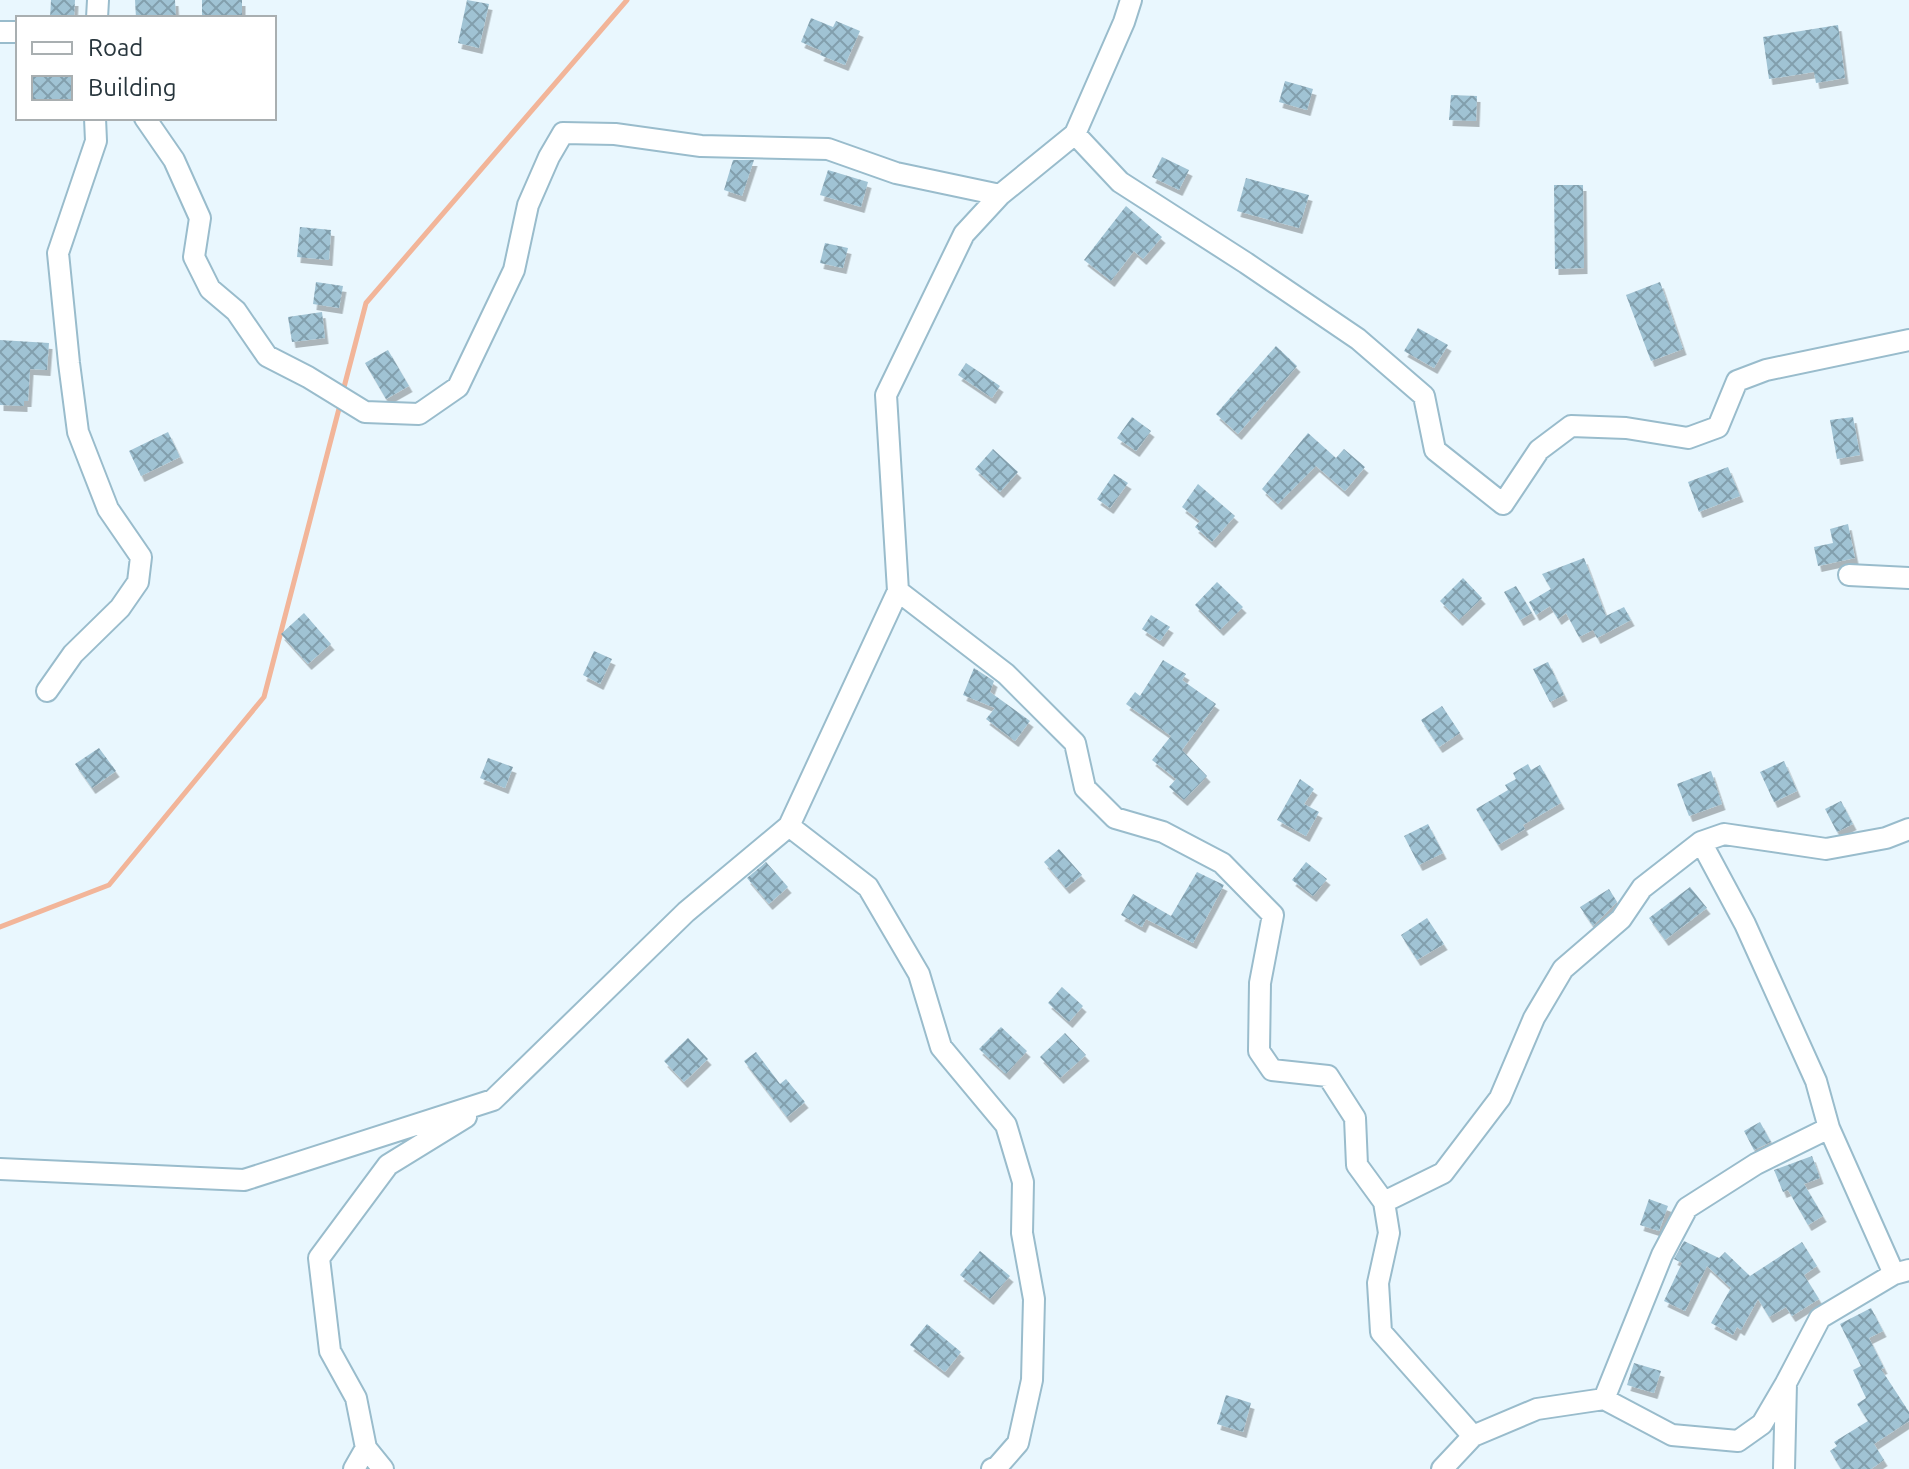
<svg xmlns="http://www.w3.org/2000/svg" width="1909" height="1469" viewBox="0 0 1909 1469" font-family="Ubuntu,sans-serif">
<defs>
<pattern id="building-cross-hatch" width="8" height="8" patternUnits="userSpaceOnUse" patternTransform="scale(2)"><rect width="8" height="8" fill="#a0c3d4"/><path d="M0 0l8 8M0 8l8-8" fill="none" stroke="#829fad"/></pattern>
<filter id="shadow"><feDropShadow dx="3.5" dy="6" stdDeviation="0" flood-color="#0004"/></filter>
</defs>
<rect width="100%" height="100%" fill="#e9f7fe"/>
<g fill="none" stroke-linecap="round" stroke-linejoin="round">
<!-- stream -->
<path stroke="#f2b599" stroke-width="5" d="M343,391L366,303L627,0
M0,927L109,885L264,697L341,401"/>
</g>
<!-- building -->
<path fill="url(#building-cross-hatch)" filter="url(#shadow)" d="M51,0H75L74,18H50Z
M135,0H175L176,18H136Z
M202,0H242V16H202Z
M467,0L489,4L479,48L458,43Z
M811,18L833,27L836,21L860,31L845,65L820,55L822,51L801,42Z
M1838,25L1845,78L1816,83L1814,72L1769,79L1763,37Z
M1285,81L1313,89L1307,110L1279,102Z
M1451,95L1477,96L1476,121L1449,120Z
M1162,157L1189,170L1179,190L1152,177Z
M733,160H754L742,196L724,190Z
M828,170L868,182L861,207L820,195Z
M1246,178L1309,195L1299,228L1237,211Z
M1554,185H1583L1584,268L1555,269Z
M1126,206L1162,237L1143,259L1134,251L1111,281L1084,260Z
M300,227L331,230L329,260L297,257Z
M825,243L848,248L843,268L820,263Z
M316,282L343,286L339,308L313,304Z
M1660,282L1683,349L1651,361L1626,295Z
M322,312L325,338L292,342L288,317Z
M1418,328L1448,345L1434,368L1404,351Z
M0,340L49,343L47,370L30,369L28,401H24V406L0,405Z
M1276,346L1297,366L1238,434L1216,414Z
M388,350L409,386L386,399L365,363Z
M966,363L1000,386L992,398L958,375Z
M1132,417L1151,431L1136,451L1117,438Z
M1853,417L1860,455L1837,459L1830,420Z
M168,432L180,457L141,476L129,451Z
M1308,433L1336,458L1344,449L1365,467L1345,491L1316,466L1278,504L1262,489Z
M993,449L1018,472L1000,492L975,469Z
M1728,467L1740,496L1699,512L1688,482Z
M1114,474L1128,483L1110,508L1097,499Z
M1198,484L1235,516L1212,542L1195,527L1200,521L1182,507Z
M1848,524L1855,558L1818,566L1814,547L1833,543L1830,529Z
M1584,558L1606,616L1624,607L1631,620L1597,638L1593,630L1579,637L1566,613L1558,619L1550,606L1536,615L1529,602L1551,589L1542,574Z
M1463,578L1482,598L1459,620L1440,601Z
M1217,582L1243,607L1220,630L1195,605Z
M1516,586L1532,613L1520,620L1504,592Z
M304,613L331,644L308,664L281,634Z
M1151,615L1170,627L1160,641L1142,629Z
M594,651L612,659L600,684L583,675Z
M1163,660L1186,674L1182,680L1216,704L1182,750L1207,776L1184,800L1169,787L1176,779L1152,760L1171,736L1126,704L1135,692L1140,696Z
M1548,662L1564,695L1550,702L1533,669Z
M974,668L994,681L990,692L1030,721L1015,741L986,719L995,708L963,695Z
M1442,706L1460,733L1439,747L1421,720Z
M99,748L116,771L92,788L75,764Z
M488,758L513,767L505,788L480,778Z
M1784,761L1797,791L1774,802L1760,772Z
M1528,764L1531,770L1540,765L1561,803L1523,825L1525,829L1498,845L1476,809L1508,790L1505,785L1516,779L1513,773Z
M1711,771L1722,804L1689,816L1677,784Z
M1300,779L1314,789L1304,804L1319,812L1306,836L1277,820Z
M1841,801L1853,824L1837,832L1825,809Z
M1428,824L1443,853L1419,865L1404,836Z
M1059,849L1082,875L1066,888L1044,862Z
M766,862L788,887L769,904L747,878Z
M1306,862L1327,879L1313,896L1292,880Z
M1197,872L1224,885L1193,943L1146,919L1142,927L1121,915L1133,894L1171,916Z
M1690,887L1707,908L1665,940L1649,918Z
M1609,889L1617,902L1593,926L1580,907Z
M1427,918L1444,944L1417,960L1401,935Z
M1062,987L1083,1006L1069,1022L1048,1003Z
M1001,1027L1027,1051L1006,1074L979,1049Z
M1065,1033L1086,1055L1060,1078L1040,1057Z
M688,1038L708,1059L684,1082L664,1061Z
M756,1052L780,1084L786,1079L805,1102L787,1117L744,1061Z
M1760,1122L1771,1142L1754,1150L1744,1131Z
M1812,1156L1820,1178L1804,1184L1823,1216L1808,1225L1788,1190L1783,1192L1774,1170Z
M1649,1199L1668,1206L1659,1231L1640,1225Z
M1684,1241L1719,1258L1725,1252L1750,1276L1802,1242L1817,1266L1804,1275L1819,1299L1792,1316L1786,1307L1769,1317L1758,1299L1741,1330L1737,1327L1733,1335L1711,1323L1731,1288L1707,1266L1685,1311L1664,1301L1682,1263L1674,1259Z
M980,1251L1010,1276L990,1299L960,1275Z
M1871,1308L1883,1331L1869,1338L1884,1368L1881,1369L1909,1412V1421L1874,1444L1884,1460L1871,1469H1841L1830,1451L1837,1446L1834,1442L1868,1421L1857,1404L1866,1398L1853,1370L1861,1366L1840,1324Z
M927,1324L961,1352L945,1372L910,1345Z
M1634,1363L1661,1371L1654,1393L1627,1385Z
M1226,1395L1251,1403L1243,1432L1217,1424Z"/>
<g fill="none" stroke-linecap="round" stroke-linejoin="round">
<!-- minor casing -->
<g stroke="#99bccc" stroke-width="24">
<path id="minor" d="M97,18L98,0
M0,32H18
M145,118L174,160L200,218L194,257L210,289L236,311L267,356L308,377L365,412L419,414L458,387L514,270L528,205L549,157L563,133L615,134L701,146L828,149L896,173L1000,195
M1075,134L1120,182L1246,263L1358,339L1424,396L1435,450L1503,504L1539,450L1571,426L1626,428L1688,438L1718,427L1737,381L1766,370L1909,340
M1849,575L1909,578
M898,591L1006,674L1075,743L1085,788L1115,818L1163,832L1222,863L1273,915L1260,983L1259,1051L1272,1070L1328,1076L1355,1118L1357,1165L1384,1202L1389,1233L1378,1283L1381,1332L1473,1436L1442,1469
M47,691L73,654L120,608L138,582L141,557L108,509L78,432L69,363L58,253L96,141L95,118
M789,826L868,887L919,974L941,1047L1006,1125L1023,1182L1022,1233L1034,1299L1032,1380L1018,1443L997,1467L992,1469
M1701,842L1745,924L1816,1081L1829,1128L1894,1274
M0,1169L244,1180L493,1100L686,912L789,826L898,591L886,395L964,234L1000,195L1075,134L1124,22L1131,0
M1384,1202L1443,1173L1500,1098L1534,1018L1563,969L1621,919L1642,888L1701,842L1724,834L1826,849L1886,838L1909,829
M1604,1399L1662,1255L1687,1208L1756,1164L1829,1128
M1473,1436L1537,1409L1604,1399L1672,1435L1738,1441L1762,1424L1786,1383
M366,1448L383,1469
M354,1469L366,1448L356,1398L330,1351L319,1258L388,1165L466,1117
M1784,1469L1786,1383L1820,1318L1894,1274L1909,1270"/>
</g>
<!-- minor -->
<use href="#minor" stroke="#fff" stroke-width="20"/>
</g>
<!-- legend -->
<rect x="16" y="16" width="260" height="104" fill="#ffffff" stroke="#a9afb1" stroke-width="2"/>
<rect x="32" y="42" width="40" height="12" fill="#ffffff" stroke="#a9afb1" stroke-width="2"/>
<text x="88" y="56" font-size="24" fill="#28363d">Road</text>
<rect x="32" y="76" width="40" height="24" fill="url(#building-cross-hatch)" stroke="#a9afb1" stroke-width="2"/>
<text x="88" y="96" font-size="24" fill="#28363d">Building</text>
</svg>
